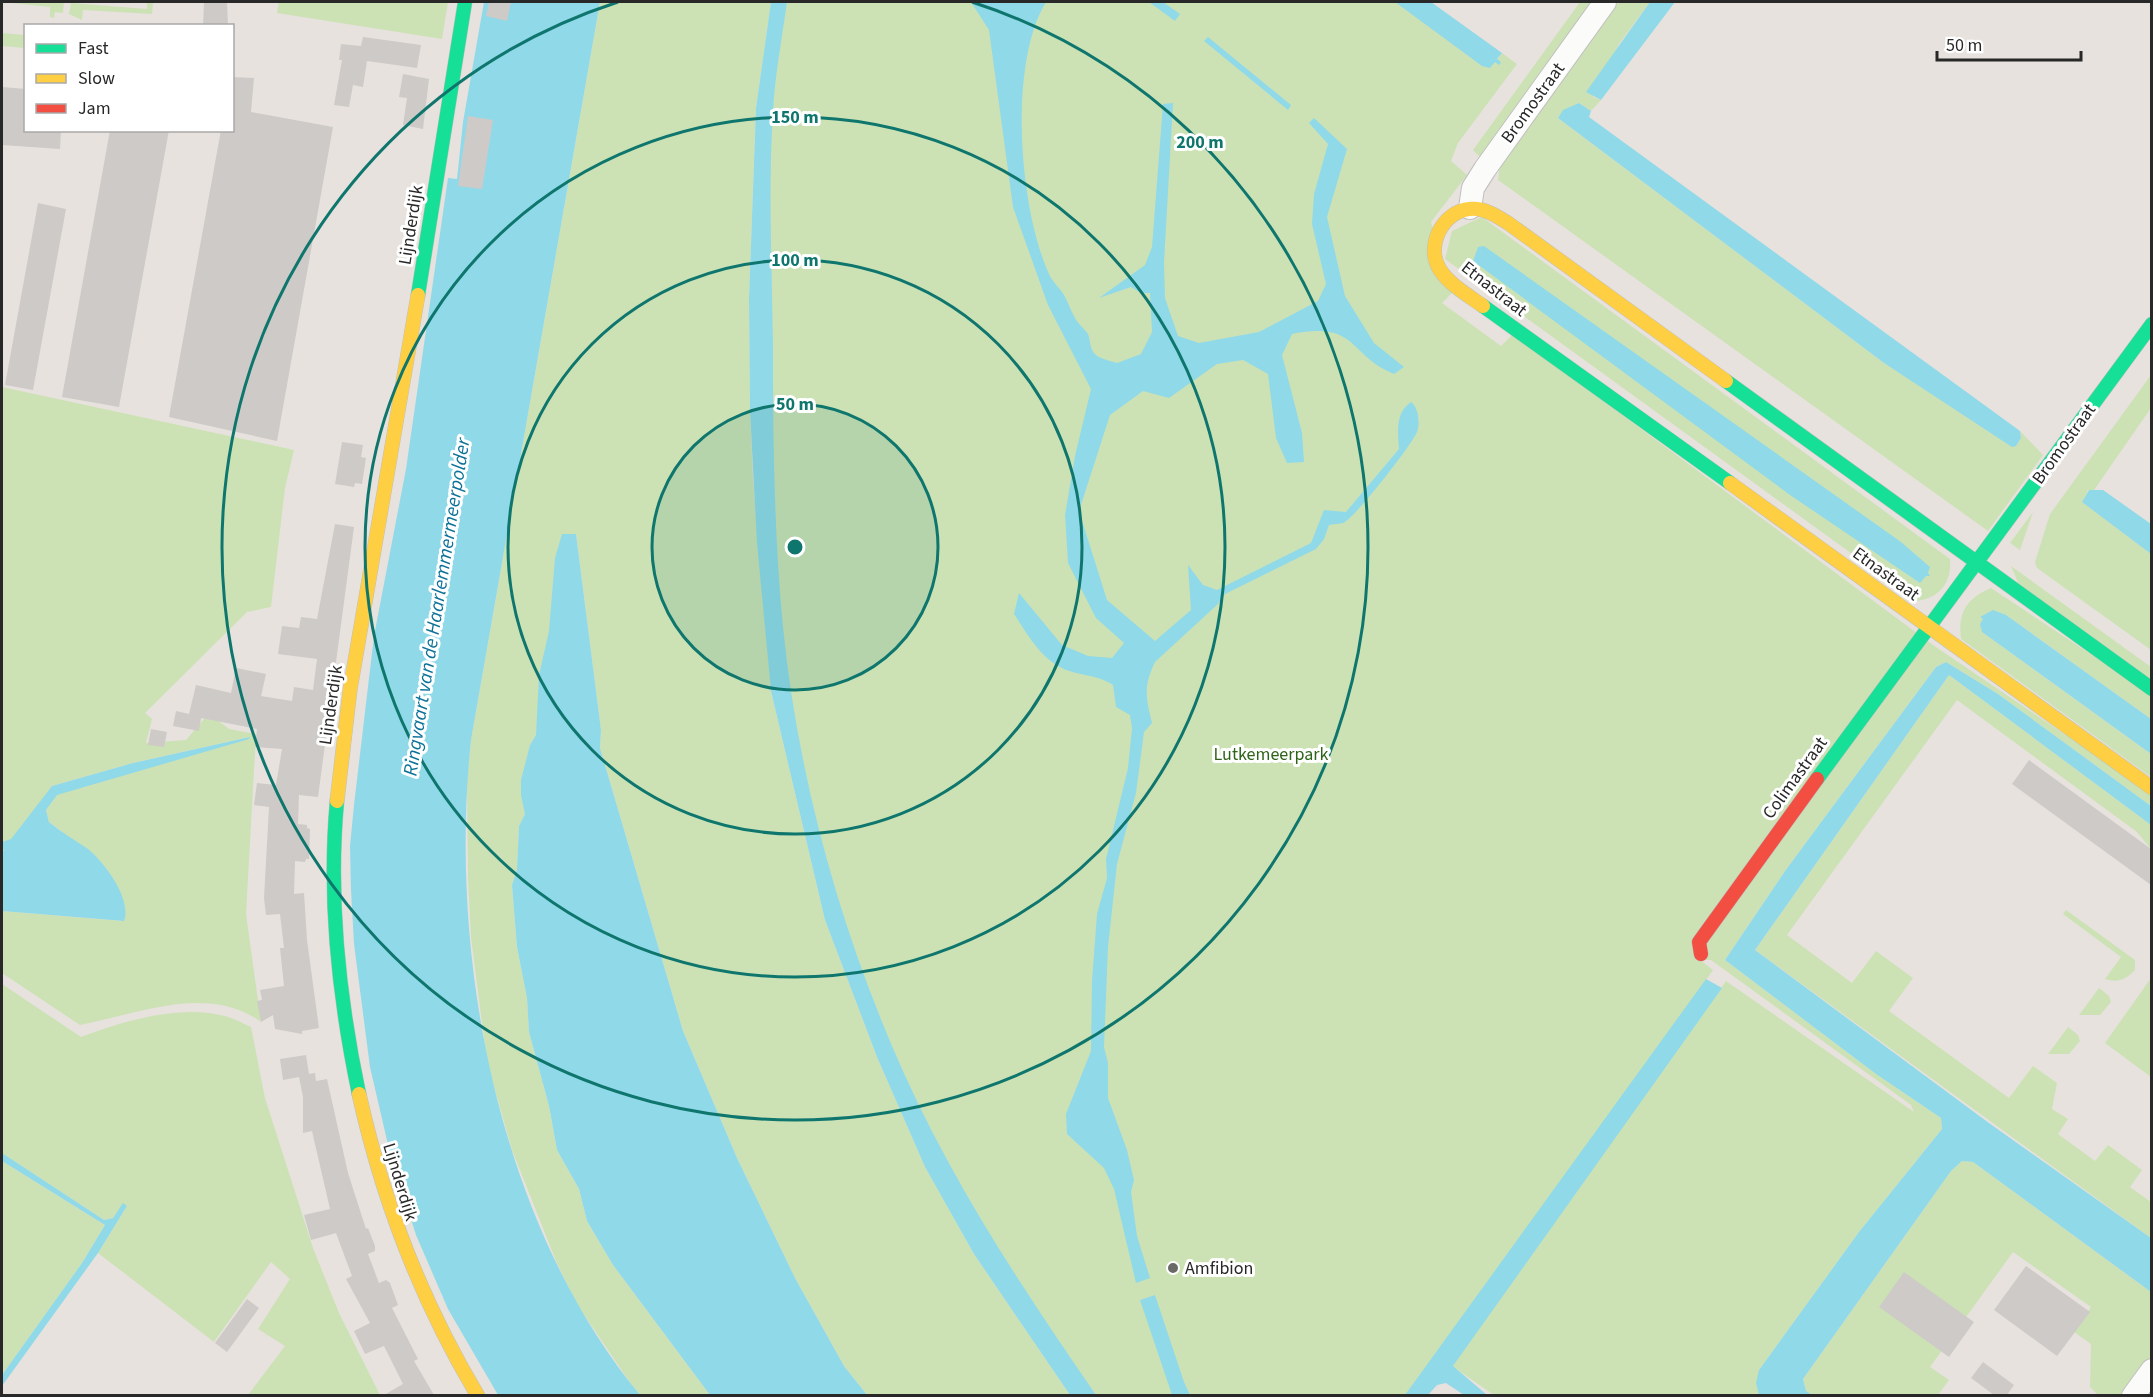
<svg xmlns="http://www.w3.org/2000/svg" width="2153" height="1397" viewBox="0 0 2153 1397" font-family="'Source Sans 3',sans-serif">
<rect width="100%" height="100%" fill="#e7e2dd"/>
<!-- green -->
<path fill="#cce2b5" d="M2,2H64L63,13L55,12L54,18L50,17V7Z
M147,2H153L152,14L83,10L82,20L69,14L71,3L147,9Z
M279,2H448L442,39L277,13Z
M600,2H771L756,108L749,299L750,410L753,480L771,691L825,920L877,1057L925,1167L974,1254L1070,1395H867L844,1366L795,1278L737,1158L683,1031L600,748L601,730L576,534L539,675L538,721L536,735L530,745L525,814L519,826L517,869L512,885L517,947L527,998L529,1032L549,1106L557,1150L579,1189L587,1221L613,1265L710,1395H640L633,1387L576,1303L556,1261L512,1150L487,1062L471,937L468,879L467,778L471,740Z
M780,2H1406L1495,62L1502,53L1517,64L1458,143L1451,161L1467,175L1431,222L1452,293L1442,303L1501,346L1513,334L1933,645L2151,793V806L1998,694L1946,662L1936,667L1785,871L1725,960L1876,1074L1941,1118L1942,1129L1859,1232L1759,1370V1395H1494L1452,1366L1726,981L1914,1112L1911,1105L1711,960H1700L1713,970L1412,1395H1084L919,1131L840,928L777,648L765,192Z
M1580,2H1592L1480,157L1473,150Z
M1619,2H1650L1619,44L1593,97L1601,100L1591,111L1579,103L1558,118L1884,363L2016,446L2021,438L2020,431L2043,455L1988,531L1498,180L1500,164Z
M2,33L25,35V48L2,46Z
M1482,217L1950,559C1952,582 1940,598 1917,601L1445,259L1452,231Z
M2151,375V408L2094,490H2088L2083,502L2151,554V650L2037,568L2035,562L2050,514Z
M2,387L294,450L285,488L271,607L247,612L145,713L152,719L146,743L186,740L204,719H216L229,729L256,734L246,914L261,1022C208,983 137,1014 80,1025L2,973V911L123,921L61,831L49,822L46,810L57,794L250,737L133,763L52,786L2,854Z
M2033,512L2020,550L2010,543Z
M2011,566L2151,667V680L2019,585Z
M1991,588L2151,694V719L2006,615L1980,617L1983,619L1982,632L2151,754V777L1961,639C1958,612 1966,599 1991,588Z
M1949,675L2151,825V849L2137,832L1957,700L1787,935L1852,983L1876,951L1913,978L1889,1011L2009,1098L2033,1066L2057,1083L2052,1109L2068,1119L2058,1134L2095,1161L2108,1145L2142,1170L2130,1187L2151,1202V1238L1755,950Z
M2066,910L2135,960V970C2125,980 2118,983 2105,979L2121,957L2063,914Z
M2151,978V1077L2105,1043Z
M2,984L81,1037C124,1021 179,1004 225,1016C233,1018 242,1023 251,1027L265,1098L313,1248L339,1313L380,1395H248L285,1346L258,1329L290,1279L271,1262L214,1342L98,1253L127,1206L123,1204L113,1218L104,1220L2,1153Z
M2099,988L2109,996L2111,1002L2100,1015H2079Z
M2068,1027L2078,1035L2080,1041L2069,1054H2048Z
M2,1161L105,1225L82,1263L2,1375Z
M1962,1161L1973,1162L2151,1292V1362L2128,1395H2098L2090,1387L2091,1344L2074,1332L2091,1307L2013,1252L1930,1367L1949,1380L1938,1395H1812L1806,1391L1803,1379L1951,1171Z"/>
<!-- water -->
<path fill="#90d9e9" d="M484,2H600L471,740C448,958 498,1223 640,1395H498L448,1309L416,1235L389,1149L370,1067L354,944L351,890L350,846L354,805L374,636L406,469L448,178L457,179L463,122Z
M771,2H787C782,38 775,75 773,111C768,189 772,269 773,347C773,440 774,534 783,627C797,769 836,914 892,1046C944,1170 1020,1285 1096,1395H1070L974,1254L925,1167L877,1057L825,920L771,691L757,543L750,410L749,299L756,108Z
M971,2H1046C1008,64 1019,208 1049,274C1053,283 1060,288 1064,295C1068,302 1070,309 1074,316C1077,323 1084,328 1088,334C1091,341 1089,349 1096,355C1101,359 1111,361 1117,363L1141,354L1152,332L1150,293H1141L1131,287L1099,298L1145,265L1152,247L1163,104L1173,103L1164,263L1165,298L1178,336L1199,343L1259,332L1318,301L1326,284L1312,224L1314,194L1328,144L1309,123L1314,118L1347,149L1327,217L1345,296L1374,343L1404,367L1394,374C1347,355 1359,321 1292,334L1282,355L1302,433L1304,462L1287,463L1276,438L1268,374L1243,360L1217,364L1169,398L1143,391L1110,415L1079,511L1107,600L1155,641L1191,610L1188,565L1203,585L1217,590L1311,543L1324,510L1346,512L1399,449C1398,432 1395,413 1411,402C1419,408 1420,424 1417,432C1411,446 1354,519 1343,523C1339,524 1333,524 1329,525L1324,539L1316,549L1225,594L1218,604L1155,662C1143,687 1146,697 1152,723L1144,732L1136,793L1117,864L1108,947L1104,1047L1108,1063V1098L1127,1150L1134,1180L1131,1192L1137,1236L1150,1278L1136,1283L1114,1189L1104,1168L1067,1134L1066,1114L1091,1051L1092,981L1097,914L1107,878L1106,859L1128,768L1132,728L1130,715L1116,707L1113,685C1097,674 1076,676 1060,667C1038,655 1027,633 1014,614L1019,593L1062,645L1088,656L1112,658L1124,643L1096,618L1068,563L1065,515L1075,456L1091,389L1048,305L1013,207L989,30Z
M1149,2H1163L1180,14L1175,21Z
M1395,2H1431L1502,53L1497,59L1501,62L1499,65L1495,62L1490,68L1482,66Z
M1650,2H1675L1601,100L1586,92Z
M1208,37L1291,105L1288,110L1204,41Z
M1579,103L1591,111L1589,117L2020,431L2021,438L2016,446L2012,447L1884,363L1558,118L1563,110Z
M1484,246L1901,542L1930,567L1928,573L1930,576H1926L1920,583L1790,495L1473,261L1478,247Z
M2089,490H2103L2151,524V554L2082,502Z
M562,534H576L601,730L600,748L683,1031L737,1158L795,1278L844,1366L867,1395H710L613,1265L587,1221L579,1189L557,1150L549,1106L529,1032L527,998L517,947L512,885L517,869L519,826L525,814L521,795V780L530,745L536,735L539,675L549,631L555,558Z
M1993,610L2006,615L2151,719V754L1982,632L1980,624L1983,619L1980,617Z
M1946,662L1998,694L2151,806V825L1949,675L1755,950L1989,1123L2151,1238V1292L1973,1162L1962,1161L1951,1171L1803,1379L1806,1391L1812,1395H1759L1756,1383L1759,1370L1859,1232L1942,1129L1941,1118L1876,1074L1725,960L1785,871L1936,667Z
M250,737L249,739L57,795L46,810L49,822C61,832 75,840 88,849C105,863 132,899 124,921L2,911V854L4,850L2,848V842L11,839L52,786L133,763Z
M1706,979L1722,988L1453,1366L1487,1395H1464L1446,1383L1437,1385L1428,1395H1405Z
M2,1153L104,1220L113,1218L123,1203L127,1206L98,1253L2,1386V1375L82,1263L105,1225L2,1161Z
M1155,1295L1184,1382L1190,1395H1172L1140,1300Z"/>
<!-- building -->
<path fill="#cecac7" d="M204,2H227L228,26H203Z
M489,2H511L507,21L486,16Z
M363,37L421,45L417,68L367,61L363,87L353,85L349,107L334,105L342,60H339L341,44L361,46Z
M403,74L429,79L423,129L403,125L407,98L399,97Z
M232,77L254,78L251,112L333,127L277,441L169,417L221,130H232Z
M2,87L26,89V130H61L60,149L2,145Z
M468,116L493,120L482,189L458,186Z
M110,130H169L119,407L62,397Z
M38,203L66,209L33,390L5,385Z
M342,442L363,445L361,457L366,458L362,484L355,483L354,487L335,484Z
M335,524L354,527L318,797L299,795L298,824L307,825V828L310,829L309,859H306L305,862L295,861L294,894L304,893L307,940L319,1028L302,1031V1034L275,1029L273,1015L261,1022L257,1001L262,1000L260,990L284,986L280,948H284L280,914L266,915L264,898L269,807L254,805L257,783L276,785L282,749L255,747L257,729L201,718L199,731L173,726L176,711L189,714L196,685L231,693L236,668L266,674L261,696L292,701L294,687L313,690L317,659L278,654L282,626L299,628L301,617L317,619Z
M151,729L167,732L164,747L148,745Z
M2029,760L2151,849V885L2012,784Z
M306,1055L309,1074L315,1073L316,1081L327,1079L348,1173L366,1229L368,1228L375,1246V1251L368,1254L379,1283L386,1280L390,1283L398,1305L392,1308L418,1359L414,1361L434,1395H384L403,1384L384,1346L365,1354L354,1331L370,1323L346,1279L352,1276L336,1233L311,1240L304,1215L330,1209L312,1131L303,1133V1097L299,1077L283,1080L280,1059Z
M2026,1266L2090,1312L2057,1356L1994,1310Z
M1904,1272L1974,1322L1949,1357L1879,1307Z
M247,1299L259,1308L227,1352L215,1343Z
M1983,1362L2014,1385L2007,1395H1994L1971,1378Z"/>
<g fill="none" stroke-linecap="round" stroke-linejoin="round">
<!-- street casing -->
<g stroke="#c0bfbf" stroke-width="24">
<path id="street" d="M1470,208L1473,188L1485,169L1605,2
M2133,1396L2152,1370"/>
</g>
<!-- fast casing -->
<g stroke="#c0bfbf" stroke-width="15">
<path id="fast" d="M418,295L465,2
M1483,306L1730,483
M1726,381L2152,689
M1817,779L2152,324
M337,801C328,898 339,999 359,1094"/>
</g>
<!-- slow casing -->
<g stroke="#c0bfbf" stroke-width="15">
<path id="slow" d="M1483,306C1469,296 1450,285 1440,270C1425,247 1442,212 1469,209C1483,207 1497,216 1508,223L1726,381
M1730,483L2152,788
M337,801L350,690L418,295
M359,1094C383,1202 421,1301 478,1396"/>
</g>
<!-- jam casing -->
<g stroke="#c0bfbf" stroke-width="15">
<path id="jam" d="M1701,954L1699,942L1817,779"/>
</g>
<!-- street -->
<use href="#street" stroke="#fbfbfa" stroke-width="22"/>
<!-- fast -->
<use href="#fast" stroke="#16e098" stroke-width="14"/>
<!-- slow -->
<use href="#slow" stroke="#ffcf43" stroke-width="14"/>
<!-- jam -->
<use href="#jam" stroke="#f24e42" stroke-width="14"/>
</g>
<!-- distance rings -->
<circle cx="795" cy="547" r="143" fill="#0f766e" fill-opacity=".12"/>
<g fill="none" stroke="#0f766e" stroke-width="3">
<circle cx="795" cy="547" r="143"/>
<circle cx="795" cy="547" r="287"/>
<circle cx="795" cy="547" r="430"/>
<path d="M972 2A573 573 0 1 1 618 2"/>
</g>
<!-- markers -->
<circle fill="#6b6967" stroke="#fff" stroke-width="2" cx="1173" cy="1268" r="6"/>
<g text-anchor="middle" dominant-baseline="central" stroke-width="6" stroke-linejoin="round" paint-order="stroke">
<!-- street labels -->
<g font-size="18" fill="#282828" stroke="#fff">
<text transform="translate(1533 103) rotate(-54)">Bromostraat</text>
<text transform="translate(411 225) rotate(-81)">Lijnderdijk</text>
<text transform="translate(1494 289) rotate(38)">Etnastraat</text>
<text transform="translate(2064 444) rotate(-54)">Bromostraat</text>
<text transform="translate(1886 574) rotate(36)">Etnastraat</text>
<text transform="translate(331 705) rotate(-82)">Lijnderdijk</text>
<text transform="translate(1795 778) rotate(-54)">Colimastraat</text>
<text transform="translate(400 1182) rotate(73)">Lijnderdijk</text>
</g>
<!-- park labels -->
<g font-size="18" fill="#2e6419" stroke="#fff">
<text x="1271" y="754">Lutkemeerpark</text>
</g>
<!-- poi labels -->
<g font-size="18" fill="#282828" stroke="#fff" text-anchor="start">
<text x="1185" y="1268">Amfibion</text>
</g>
<!-- water labels -->
<g font-size="20" font-style="italic" fill="#0d7298" stroke="#fff">
<text transform="translate(437 607) rotate(-81)">Ringvaart van de Haarlemmermeerpolder</text>
</g>
</g>
<circle cx="795" cy="547" r="9" fill="#0f766e" stroke="#fff" stroke-width="3"/>
<g font-size="18" text-anchor="middle" font-weight="bold" fill="#0f766e" stroke="#fff" stroke-width="6" stroke-linejoin="round" paint-order="stroke">
<text x="795" y="123">150 m</text>
<text x="1200" y="148">200 m</text>
<text x="795" y="266">100 m</text>
<text x="795" y="410">50 m</text>
</g>
<!-- border -->
<rect width="2153" height="1397" fill="none" stroke="#282828" stroke-width="6"/>
<!-- legend -->
<rect x="24" y="24" width="210" height="108" fill="#ffffff" stroke="#a9a9a9" stroke-width="1.5"/>
<rect x="36" y="44" width="30" height="9" fill="#16e098" stroke="#a9a9a9" stroke-width="1.5"/>
<text x="78" y="54" font-size="18" fill="#282828">Fast</text>
<rect x="36" y="74" width="30" height="9" fill="#ffcf43" stroke="#a9a9a9" stroke-width="1.5"/>
<text x="78" y="84" font-size="18" fill="#282828">Slow</text>
<rect x="36" y="104" width="30" height="9" fill="#f24e42" stroke="#a9a9a9" stroke-width="1.5"/>
<text x="78" y="114" font-size="18" fill="#282828">Jam</text>
<!-- scale -->
<path d="M1937 51v9h144v-9" fill="none" stroke="#282828" stroke-width="3"/>
<text x="1946" y="51" font-size="18" fill="#282828" stroke="#ffffff" stroke-width="4.5" paint-order="stroke">50 m</text>
</svg>
